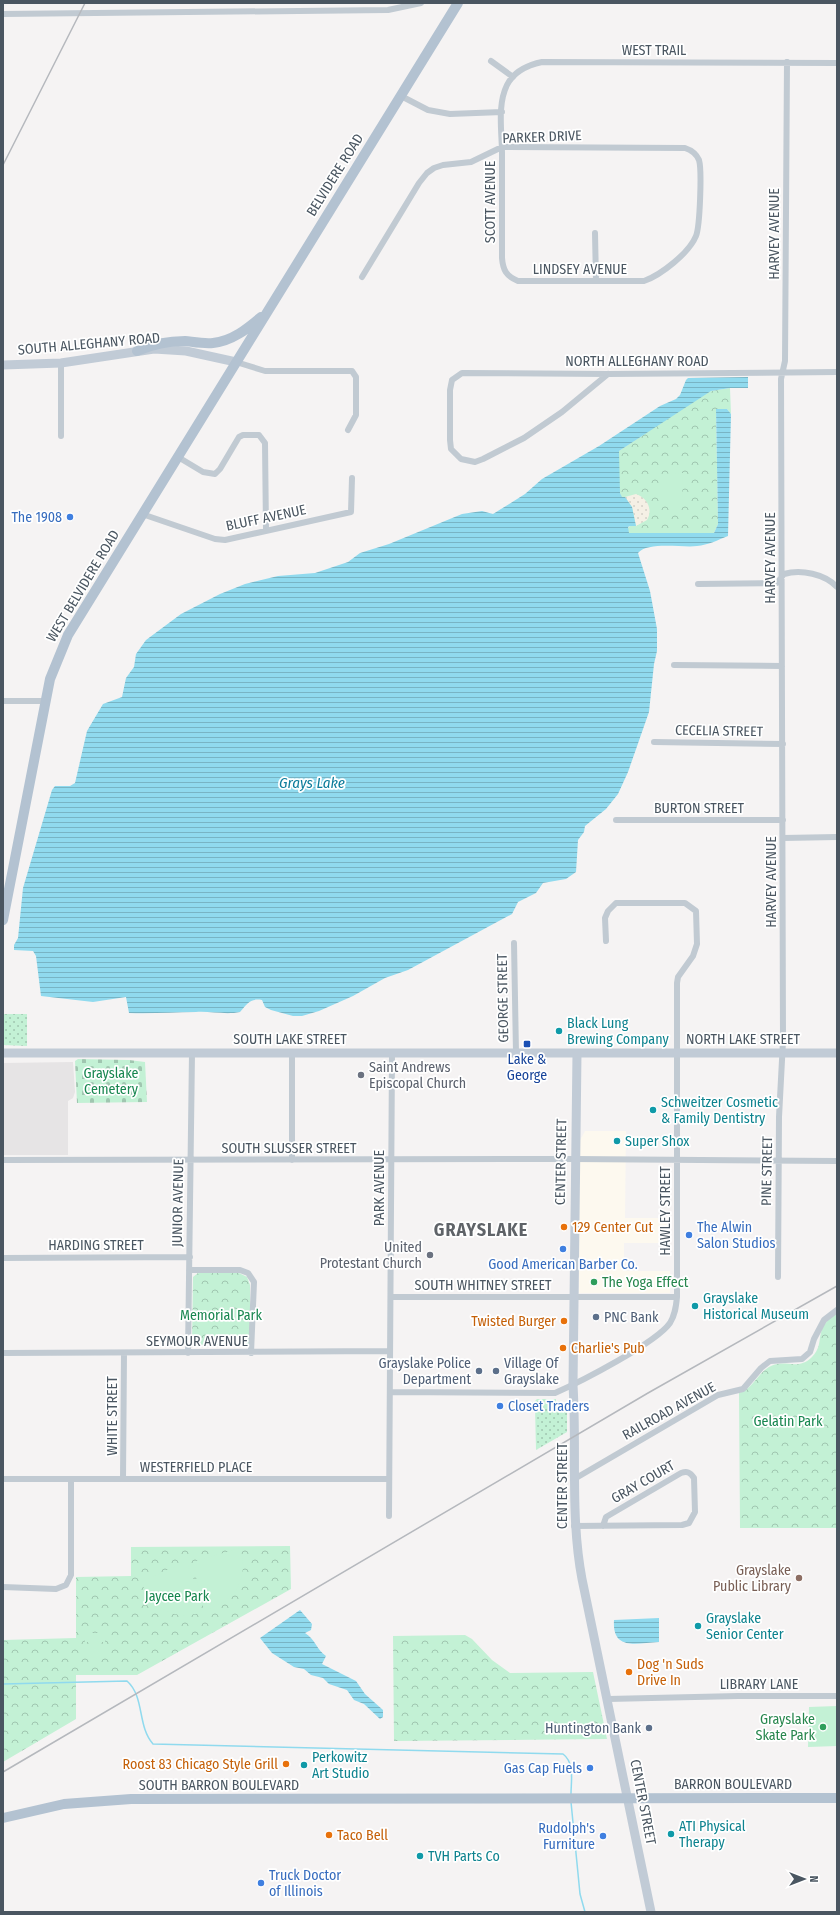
<svg xmlns="http://www.w3.org/2000/svg" width="840" height="1915" viewBox="0 0 840 1915" font-family="'Fira Sans Condensed',sans-serif">
<defs>
<pattern id="grass-dots" width="8" height="8" patternUnits="userSpaceOnUse"><rect width="8" height="8" fill="#c3f1d5"/><path d="M2 2h.1M6 6h.1" fill="none" stroke="#a0c6b0" stroke-width="1.8" stroke-linecap="round"/></pattern>
<pattern id="forest-crowns" width="20" height="18" patternUnits="userSpaceOnUse"><rect width="20" height="18" fill="#c3f1d5"/><path d="M2 6a3 3 0 1 1 6 0M12 15a3 3 0 1 1 6 0" fill="none" stroke="#a0c6b0"/></pattern>
<pattern id="sand-dots" width="8" height="8" patternUnits="userSpaceOnUse"><rect width="8" height="8" fill="#f5f0e5"/><path d="M2 2h.1M6 6h.1" fill="none" stroke="#d4d0c7" stroke-width="1.8" stroke-linecap="round"/></pattern>
<pattern id="cemetery-stones" width="16" height="16" patternUnits="userSpaceOnUse"><rect width="16" height="16" fill="#c3f1d5"/><path d="M2 7V4a2 2 0 0 1 4 0v3zM10 15v-3a2 2 0 0 1 4 0v3z" fill="#a0c6b0"/></pattern>
<pattern id="water-rules" width="6" height="5" patternUnits="userSpaceOnUse"><rect width="6" height="5" fill="#90daee"/><path d="M0 2.5h6" fill="none" stroke="#78b4c4"/></pattern>
</defs>
<rect width="100%" height="100%" fill="#f5f3f3"/>
<!-- commercial -->
<path fill="#fdf9ef" d="M585,1131H626L625,1218H670L669,1243H624V1271H670V1293H579V1142Z"/>
<!-- education -->
<path fill="#e6e4e5" d="M73,1062L75,1092L73,1098L68,1101V1155H3V1063Z"/>
<!-- grass -->
<path fill="url(#grass-dots)" d="M3,1014H27V1046L3,1045Z
M537,1399H556V1402L560,1401L557,1409L560,1412L562,1410H567V1432L536,1450L535,1407H529V1402H534Z"/>
<!-- forest -->
<path fill="url(#forest-crowns)" d="M730,388L731,414L727,409H716L718,524L714,533H629L627,529L630,526L619,490V451L701,396L711,391Z
M198,1273H239L247,1277L250,1285V1345H192L193,1277Z
M837,1313V1528H740L739,1393C753,1389 758,1372 771,1366C786,1359 798,1371 812,1357C827,1342 811,1330 837,1313Z
M290,1546L291,1589L137,1675H76V1719L3,1762V1640L76,1638V1577L131,1576V1547Z
M465,1635L472,1639L492,1660L510,1673L593,1672L607,1739L394,1741L393,1636Z"/>
<!-- sand -->
<path fill="url(#sand-dots)" d="M636,494C648,498 653,510 647,520L636,526L632,507L625,497Z"/>
<!-- cemetery -->
<path fill="url(#cemetery-stones)" d="M78,1059L129,1060L145,1062L147,1102L77,1103L75,1061Z"/>
<!-- pitch -->
<path fill="#c3f1d5" d="M683,473L682,501H660V474Z
M240,1548C249,1579 236,1602 204,1610L193,1565L196,1561Z
M182,1563L188,1566L197,1587L202,1612C174,1622 152,1607 141,1582Z
M85,1633H105V1642H85Z
M85,1645H105V1654H85Z
M837,1706V1746L808,1747L809,1707Z"/>
<!-- water -->
<path fill="url(#water-rules)" d="M748,377V388H730L711,391L619,451L620,493L622,497H625L632,507L636,526H630L628,527L629,533H714L718,524L716,409H727L731,414L728,536C718,540 708,545 697,546C683,548 648,541 638,553L650,591L657,629V651L654,664L649,712L628,772L618,794L606,809L585,826L584,832L578,840L576,872L566,879L543,883L536,893L518,902L512,914L408,970L385,978L353,996L319,1011L302,1016H293L271,1010L265,1007L262,1000C250,998 247,1004 240,1012C226,1015 210,1011 196,1012C173,1012 152,1014 129,1013L126,997L93,1002L41,996L36,956L33,951L14,950V945L18,938L23,888L52,790L55,786H70L75,783L87,731L103,704L122,697L126,678L134,667L136,654L146,640L181,614L220,594L245,584L278,576L315,573L348,562L360,553L389,544L462,514L482,511L493,514L525,494L542,479L599,446L660,406L676,399L680,395L686,380L688,378Z
M300,1610L312,1624L311,1630L305,1633C315,1639 317,1650 326,1656L322,1664L356,1681L365,1694L383,1710V1717L380,1719L364,1704L354,1700L347,1690L329,1684L323,1678L311,1675L304,1669L294,1667L272,1653L260,1638Z
M659,1618V1642C636,1643 612,1651 614,1620Z"/>
<g fill="none" stroke-linecap="round" stroke-linejoin="round">
<!-- stream -->
<path stroke="#90daee" stroke-width="1.5" d="M3,1684L127,1681C145,1697 137,1726 153,1744L563,1754C575,1763 571,1781 571,1794
M571,1802L580,1894L585,1912"/>
<!-- street -->
<path stroke="#c1cad2" stroke-width="6" d="M3,14L388,10L421,3
M491,61L513,77
M401,96L428,110L450,114L502,112
M595,233L596,281
M362,277L419,183L427,173L434,168L443,165L471,162L502,147L685,148C691,150 696,153 699,160C702,170 700,226 696,236C689,253 661,275 644,281H518C506,276 503,270 502,258C502,223 502,189 502,154C502,132 497,105 507,85C514,71 528,65 542,62L837,63
M236,362L265,371H352L356,377V415L348,430
M61,363V436
M608,374L562,412L524,438L483,459L475,462L461,459L451,449L450,440V390L452,380L462,373L608,374L837,372
M178,457L203,472L215,474L220,469L239,437L243,435H259L265,443L266,530
M142,514L215,539L225,540L351,512L352,478
M698,584L777,583L784,574C801,569 825,574 837,587
M674,665L782,666
M3,701H45
M654,742L783,744
M616,820H783
M783,838L837,837
M514,943L516,1053
M292,1053V1160
M3,1160L574,1159L837,1161
M3,1258L190,1257
M189,1270H240L248,1273L254,1282L251,1353
M778,1277L779,1117L783,1041L781,379L785,361L787,62
M391,1297H677
M3,1353L390,1351
M188,1353L192,1053
M390,1392L555,1393C580,1382 656,1343 670,1323C675,1315 676,1307 677,1297V983L678,977L693,956L697,944L696,911L685,903H616L608,911L605,918L606,941
M576,1478L718,1395L743,1389L761,1368L770,1361L802,1359L810,1352L814,1339L824,1320L837,1310
M3,1479H389
M123,1479L124,1353
M389,1516L392,1053
M574,1526L682,1525L689,1523L695,1512L694,1478C690,1472 687,1471 681,1473L606,1517L603,1526
M3,1587L56,1589L66,1585L71,1575V1479
M608,1699L738,1696H837"/>
<!-- secondary -->
<path stroke="#c1cbd6" stroke-width="9" d="M3,365L61,363L154,349L186,351L236,362
M3,1053H837
M577,1053L573,1385C577,1450 570,1516 582,1579L651,1912"/>
<!-- primary -->
<path stroke="#b3c2d1" stroke-width="10" d="M137,351C153,344 167,341 185,341C194,342 204,344 213,343C232,341 247,329 261,317
M3,920L50,679L68,635L458,3
M3,1818L64,1804L131,1799L837,1798"/>
<!-- rail -->
<path stroke="#b5b8bd" stroke-width="1.5" d="M3,165L85,3
M3,1772L648,1393L837,1286"/>
</g>
<!-- markers -->
<g fill="#3f7fe0" stroke="#fff" stroke-width="1.5">
<circle cx="70" cy="517" r="4"/>
<circle cx="689" cy="1235" r="4"/>
<circle cx="563" cy="1249" r="4"/>
<circle cx="500" cy="1406" r="4"/>
<circle cx="590" cy="1768" r="4"/>
<circle cx="603" cy="1836" r="4"/>
<circle cx="261" cy="1883" r="4"/>
</g>
<g fill="#0f9aa8" stroke="#fff" stroke-width="1.5">
<circle cx="559" cy="1031" r="4"/>
<circle cx="653" cy="1110" r="4"/>
<circle cx="617" cy="1141" r="4"/>
<circle cx="695" cy="1306" r="4"/>
<circle cx="698" cy="1626" r="4"/>
<circle cx="304" cy="1765" r="4"/>
<circle cx="671" cy="1834" r="4"/>
<circle cx="420" cy="1856" r="4"/>
</g>
<rect fill="#1a4fb4" stroke="#fff" stroke-width="1.5" x="523" y="1040" width="8" height="8" rx="2"/>
<g fill="#6b7280" stroke="#fff" stroke-width="1.5">
<circle cx="361" cy="1075" r="4"/>
<circle cx="430" cy="1255" r="4"/>
</g>
<g fill="#e8710a" stroke="#fff" stroke-width="1.5">
<circle cx="564" cy="1227" r="4"/>
<circle cx="564" cy="1321" r="4"/>
<circle cx="563" cy="1348" r="4"/>
<circle cx="629" cy="1672" r="4"/>
<circle cx="286" cy="1764" r="4"/>
<circle cx="329" cy="1835" r="4"/>
</g>
<g fill="#2e9e5b" stroke="#fff" stroke-width="1.5">
<circle cx="594" cy="1282" r="4"/>
<circle cx="823" cy="1727" r="4"/>
</g>
<g fill="#5c6f8a" stroke="#fff" stroke-width="1.5">
<circle cx="596" cy="1317" r="4"/>
<circle cx="479" cy="1371" r="4"/>
<circle cx="496" cy="1371" r="4"/>
<circle cx="649" cy="1728" r="4"/>
</g>
<circle fill="#8d6e63" stroke="#fff" stroke-width="1.5" cx="799" cy="1578" r="4"/>
<g text-anchor="middle" dominant-baseline="central" stroke-width="3.5" stroke-linejoin="round" paint-order="stroke">
<!-- street labels -->
<g font-size="14" fill="#4a5661" stroke="#fff">
<text x="654" y="50">WEST TRAIL</text>
<text transform="translate(542 137) rotate(-2)">PARKER DRIVE</text>
<text transform="translate(335 175) rotate(-58)">BELVIDERE ROAD</text>
<text transform="translate(490 202) rotate(-90)">SCOTT AVENUE</text>
<text transform="translate(774 234) rotate(-90)">HARVEY AVENUE</text>
<text x="580" y="269">LINDSEY AVENUE</text>
<text transform="translate(89 344) rotate(-5)">SOUTH ALLEGHANY ROAD</text>
<text x="637" y="361">NORTH ALLEGHANY ROAD</text>
<text transform="translate(266 518) rotate(-12)">BLUFF AVENUE</text>
<text transform="translate(770 558) rotate(-90)">HARVEY AVENUE</text>
<text transform="translate(83 586) rotate(-59)">WEST BELVIDERE ROAD</text>
<text transform="translate(719 731) rotate(1)">CECELIA STREET</text>
<text x="699" y="808">BURTON STREET</text>
<text transform="translate(771 882) rotate(-90)">HARVEY AVENUE</text>
<text transform="translate(503 998) rotate(-91)">GEORGE STREET</text>
<text x="290" y="1039">SOUTH LAKE STREET</text>
<text x="743" y="1039">NORTH LAKE STREET</text>
<text x="289" y="1148">SOUTH SLUSSER STREET</text>
<text transform="translate(561 1162) rotate(-89)">CENTER STREET</text>
<text transform="translate(767 1171) rotate(-89)">PINE STREET</text>
<text transform="translate(379 1188) rotate(-90)">PARK AVENUE</text>
<text transform="translate(178 1203) rotate(-89)">JUNIOR AVENUE</text>
<text transform="translate(665 1211) rotate(-90)">HAWLEY STREET</text>
<text x="96" y="1245">HARDING STREET</text>
<text x="483" y="1285">SOUTH WHITNEY STREET</text>
<text x="197" y="1341">SEYMOUR AVENUE</text>
<text transform="translate(669 1411) rotate(-29)">RAILROAD AVENUE</text>
<text transform="translate(112 1416) rotate(-90)">WHITE STREET</text>
<text x="196" y="1467">WESTERFIELD PLACE</text>
<text transform="translate(643 1482) rotate(-30)">GRAY COURT</text>
<text transform="translate(562 1486) rotate(-90)">CENTER STREET</text>
<text x="759" y="1684">LIBRARY LANE</text>
<text x="733" y="1784">BARRON BOULEVARD</text>
<text x="219" y="1785">SOUTH BARRON BOULEVARD</text>
<text transform="translate(643 1802) rotate(79)">CENTER STREET</text>
</g>
<!-- shop labels -->
<g font-size="14" fill="#366cbe" stroke="#fff" text-anchor="end">
<text x="62" y="517">The 1908</text>
<text x="697" y="1227" text-anchor="start">The Alwin<tspan x="697" dy="16">Salon Studios</tspan></text>
<text x="563" y="1264" text-anchor="middle">Good American Barber Co.</text>
<text x="508" y="1406" text-anchor="start">Closet Traders</text>
<text x="582" y="1768">Gas Cap Fuels</text>
<text x="595" y="1828">Rudolph's<tspan x="595" dy="16">Furniture</tspan></text>
<text x="269" y="1875" text-anchor="start">Truck Doctor<tspan x="269" dy="16">of Illinois</tspan></text>
</g>
<!-- culture labels -->
<g font-size="14" fill="#0d838f" stroke="#fff" text-anchor="start">
<text x="567" y="1023">Black Lung<tspan x="567" dy="16">Brewing Company</tspan></text>
<text x="661" y="1102">Schweitzer Cosmetic<tspan x="661" dy="16">&amp; Family Dentistry</tspan></text>
<text x="625" y="1141">Super Shox</text>
<text x="703" y="1298">Grayslake<tspan x="703" dy="16">Historical Museum</tspan></text>
<text x="706" y="1618">Grayslake<tspan x="706" dy="16">Senior Center</tspan></text>
<text x="312" y="1757">Perkowitz<tspan x="312" dy="16">Art Studio</tspan></text>
<text x="679" y="1826">ATI Physical<tspan x="679" dy="16">Therapy</tspan></text>
<text x="428" y="1856">TVH Parts Co</text>
</g>
<!-- transit labels -->
<g font-size="14" fill="#164399" stroke="#fff">
<text x="527" y="1059">Lake &amp;<tspan x="527" dy="16">George</tspan></text>
</g>
<!-- worship labels -->
<g font-size="14" fill="#5b616d" stroke="#fff" text-anchor="start">
<text x="369" y="1067">Saint Andrews<tspan x="369" dy="16">Episcopal Church</tspan></text>
<text x="422" y="1247" text-anchor="end">United<tspan x="422" dy="16">Protestant Church</tspan></text>
</g>
<!-- park labels -->
<g font-size="14" fill="#17864f" stroke="#fff">
<text x="111" y="1073">Grayslake<tspan x="111" dy="16">Cemetery</tspan></text>
<text x="221" y="1315">Memorial Park</text>
<text x="788" y="1421">Gelatin Park</text>
<text x="177" y="1596">Jaycee Park</text>
</g>
<!-- food labels -->
<g font-size="14" fill="#c56008" stroke="#fff" text-anchor="start">
<text x="572" y="1227">129 Center Cut</text>
<text x="556" y="1321" text-anchor="end">Twisted Burger</text>
<text x="571" y="1348">Charlie's Pub</text>
<text x="637" y="1664">Dog 'n Suds<tspan x="637" dy="16">Drive In</tspan></text>
<text x="278" y="1764" text-anchor="end">Roost 83 Chicago Style Grill</text>
<text x="337" y="1835">Taco Bell</text>
</g>
<!-- leisure labels -->
<g font-size="14" fill="#27864d" stroke="#fff" text-anchor="start">
<text x="602" y="1282">The Yoga Effect</text>
<text x="815" y="1719" text-anchor="end">Grayslake<tspan x="815" dy="16">Skate Park</tspan></text>
</g>
<!-- service labels -->
<g font-size="14" fill="#4e5e75" stroke="#fff" text-anchor="start">
<text x="604" y="1317">PNC Bank</text>
<text x="471" y="1363" text-anchor="end">Grayslake Police<tspan x="471" dy="16">Department</tspan></text>
<text x="504" y="1363">Village Of<tspan x="504" dy="16">Grayslake</tspan></text>
<text x="641" y="1728" text-anchor="end">Huntington Bank</text>
</g>
<!-- education labels -->
<g font-size="14" fill="#785e54" stroke="#fff" text-anchor="end">
<text x="791" y="1570">Grayslake<tspan x="791" dy="16">Public Library</tspan></text>
</g>
<!-- water labels -->
<g font-size="15" font-style="italic" fill="#0c7c9b" stroke="#fff">
<text x="312" y="783">Grays Lake</text>
</g>
<!-- district labels -->
<g font-size="18" font-weight="bold" letter-spacing="1" fill="#5f6368" stroke="#fff">
<text x="481" y="1230">GRAYSLAKE</text>
</g>
</g>
<!-- border -->
<rect width="840" height="1915" fill="none" stroke="#4a5661" stroke-width="8"/>
<!-- north arrow -->
<g transform="translate(804 1879) rotate(90)" stroke="#ffffff" stroke-width="3" paint-order="stroke">
<path d="M0-3L7 15L0 10L-7 15Z" fill="#4a5661"/>
<text y="-6" font-size="11" font-weight="bold" text-anchor="middle" fill="#4a5661">N</text>
</g>
</svg>
